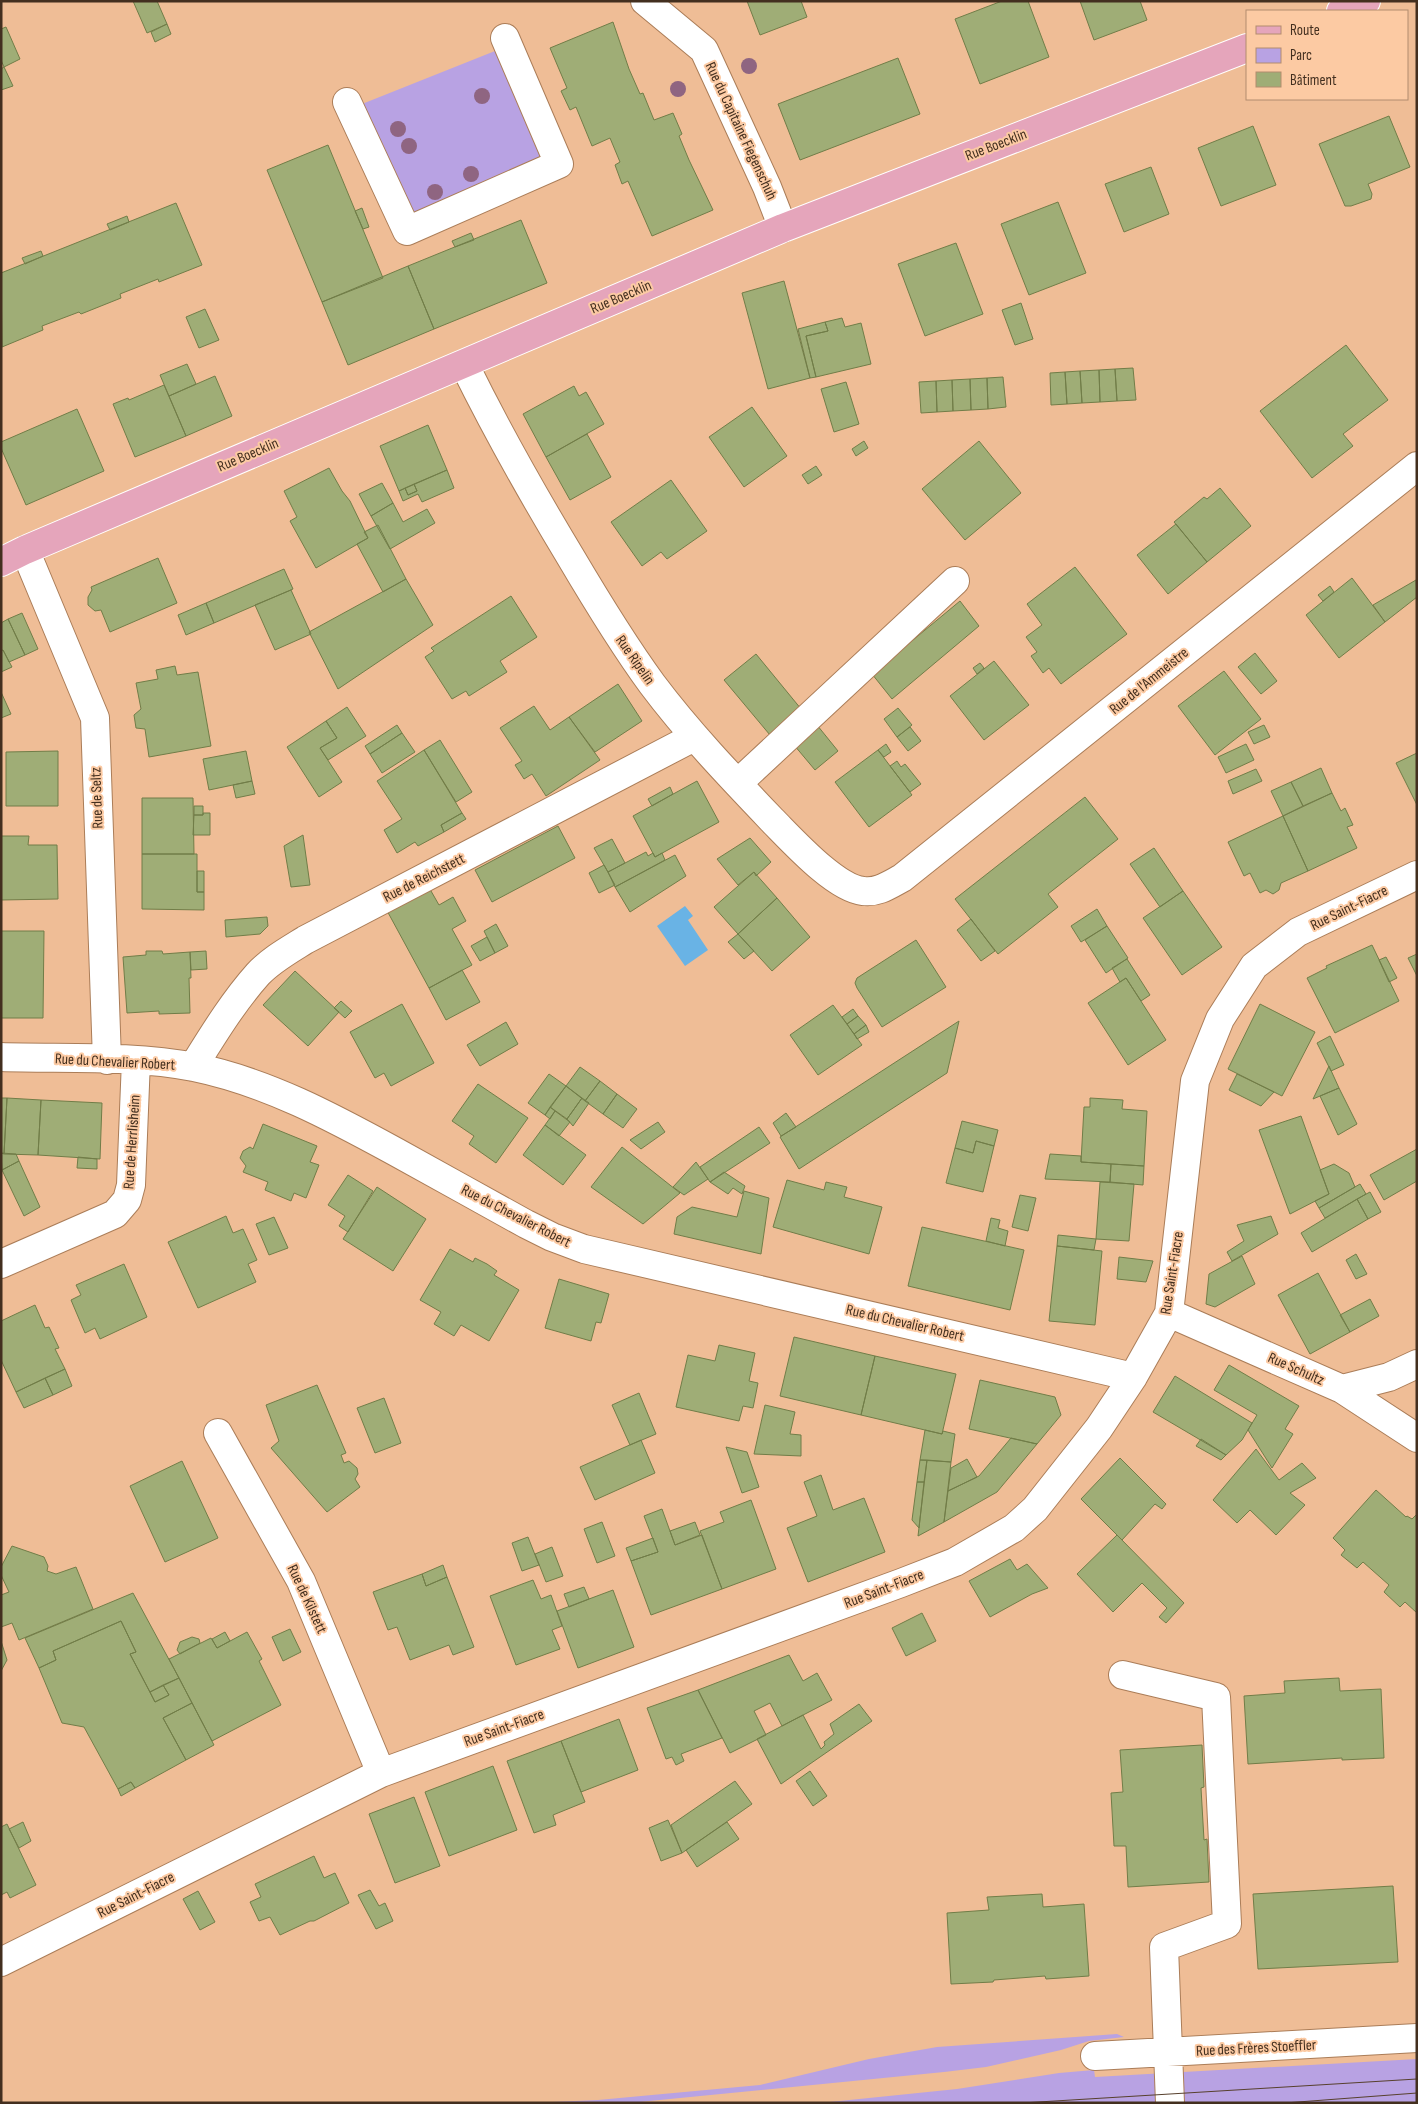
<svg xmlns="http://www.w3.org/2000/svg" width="1418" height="2104" viewBox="0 0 1418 2104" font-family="'Sofia Sans Condensed',sans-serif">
<rect width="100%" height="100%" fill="#efbd96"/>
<!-- green -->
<path fill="#b8a2e3" d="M500,49L549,158L411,218L357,106Z
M1117,2034L1124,2037L1089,2041L1061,2050L986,2067L944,2072L629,2103H530L598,2100L760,2085L869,2059L937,2047Z
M1417,2059V2103H820L957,2089L1059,2073L1094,2070L1095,2077Z"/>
<!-- water -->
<path fill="#69b3e5" d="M685,906L693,916L688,920L708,950L685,966L657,926Z"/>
<!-- building -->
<path fill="#9fad76" stroke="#717d48" d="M133,1H157L167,24L147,33Z
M747,1H801L807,17L760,35Z
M1002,1H1028L1049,57L980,84L955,19Z
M1080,1H1140L1147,20L1094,40Z
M613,22L629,69L640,94L643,93L654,120L673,113L682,134L679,136L689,160L713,210L652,236L628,181L622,184L615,165L620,162L610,138L592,146L576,107L570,110L561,91L567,88L550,48Z
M167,24L171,34L155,42L151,32Z
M6,27L20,59L4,67L1,60V29Z
M898,58L920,114L800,160L778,104Z
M4,67L13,86L1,90V69Z
M1389,116L1410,167L1368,184L1372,194L1371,199L1351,206H1345L1319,144Z
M1253,126L1276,185L1221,206L1198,148Z
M328,145L383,278L322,302L267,170Z
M1151,167L1169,214L1124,232L1105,184Z
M1058,202L1086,273L1029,295L1001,224Z
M176,203L202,265L159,282L158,279L120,294L121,298L81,314L79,312L42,326L43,330L2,347L1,273Z
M362,208L369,227L363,229L355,211Z
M127,216L129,222L110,230L107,224Z
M521,220L547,283L434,329L408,266Z
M471,233L474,240L455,247L452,241Z
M956,243L983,314L925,336L898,264Z
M41,251L43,256L25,264L22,258Z
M408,266L434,329L348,365L322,302Z
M784,281L810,378L768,389L742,293Z
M1021,303L1033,339L1015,345L1002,310Z
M205,309L219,340L199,348L186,317Z
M842,318L845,327L861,323L871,364L816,377L806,336L828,331L825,322Z
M825,322L828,331L806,336L816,377L810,378L798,329Z
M1346,345L1388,400L1343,434L1353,446L1312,478L1260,411Z
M187,364L196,384L169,396L160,375Z
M1133,368L1136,400L1117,401L1115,369Z
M1115,369L1117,401L1100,402L1099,370Z
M1099,370L1100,402L1082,403L1080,371Z
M1080,371L1082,403L1067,404L1065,372Z
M1065,372L1067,404L1051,405L1050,373Z
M215,376L232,416L186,436L169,396Z
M1003,377L1006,407L988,409L987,378Z
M987,378L988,409L971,410L970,379Z
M970,379L971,410L953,411L952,380Z
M952,380L953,411L937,412L936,381Z
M936,381L937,412L921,413L919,382Z
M846,382L859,424L834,432L821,389Z
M164,385L186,436L135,457L113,404L128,398L129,400Z
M574,386L579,396L586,392L604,424L546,457L523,414Z
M752,407L787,456L744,487L709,437Z
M77,409L104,471L26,505L1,448V442Z
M428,425L447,470L399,491L380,446Z
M587,434L611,477L570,500L546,457Z
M864,441L868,448L856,456L852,449Z
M979,441L1021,493L965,540L922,489Z
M816,466L822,475L808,484L802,475Z
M329,468L342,491L350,501L368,538L316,568L290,521L297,517L284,491Z
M447,470L454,488L422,502L418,494L403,501L399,491L405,488L408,495L417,491L414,484Z
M671,480L707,531L667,559L661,552L642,566L611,522Z
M382,483L393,503L371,516L359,494Z
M414,484L417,491L408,495L405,488Z
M1220,488L1251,526L1207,562L1174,522L1204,497L1207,499Z
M393,503L403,522L427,509L435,523L390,549L371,516Z
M1176,524L1207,562L1168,594L1137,555Z
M378,525L406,579L383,592L357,544L368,538L364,532Z
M158,558L177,603L110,632L101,610L95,611L88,605V597L92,590L91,587Z
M1075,567L1127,634L1061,684L1049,668L1043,673L1031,656L1037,652L1026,637L1042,625L1027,604Z
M284,569L293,589L214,623L206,603Z
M1352,578L1385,622L1339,658L1306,615Z
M406,579L433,625L338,689L309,632Z
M1416,580L1417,597L1385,622L1373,605Z
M1330,586L1334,592L1323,601L1318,595Z
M291,590L311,634L275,650L255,605Z
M511,596L537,637L500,661L507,672L469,696L466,691L452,699L425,657L434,651L431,648Z
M960,601L979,626L892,699L872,674Z
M206,603L214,623L186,635L178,615Z
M22,613L38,649L25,655L8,619Z
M8,619L25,655L9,662L3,650L1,651V623Z
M3,650L12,667L1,672V651Z
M1255,653L1277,681L1261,694L1238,667Z
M756,654L806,715L775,741L724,680Z
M994,661L1029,705L984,740L950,696Z
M980,663L984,668L977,674L973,668Z
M175,666L177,675L198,672L211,746L149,757L145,729L136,728L134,715L141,709L136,683L158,679L156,670Z
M1224,671L1261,719L1215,755L1178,706Z
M618,684L642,721L595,752L569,717Z
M1,692L11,714L1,718Z
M534,706L550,730L569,717L600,760L546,796L532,774L524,779L515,765L522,761L500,728Z
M347,707L366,736L328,760L320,748L337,738L326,721Z
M898,708L912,725L897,737L884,719Z
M326,721L337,738L320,748L342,782L319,797L287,747Z
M397,725L402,733L370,754L365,746Z
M817,725L838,751L815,770L794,745Z
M1264,725L1270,737L1254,744L1248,732Z
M910,727L921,741L908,751L897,737Z
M402,733L415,752L382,773L370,754Z
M440,740L472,792L456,802L424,750Z
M886,744L891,752L884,757L878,750Z
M1246,744L1254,760L1226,773L1218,757Z
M424,750L462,813L441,825L444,832L418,846L415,842L397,853L384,830L402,819L377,781Z
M878,750L912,795L869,827L835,782Z
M58,751V806H6V752Z
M246,751L252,781L209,790L203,759Z
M1417,753V805L1396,763Z
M897,761L901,767L905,764L921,784L910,792L890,766Z
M1321,768L1332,793L1303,806L1291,782Z
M1256,769L1262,781L1233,794L1228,781Z
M252,781L255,794L236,798L233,785Z
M697,781L719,822L655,857L633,816Z
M1291,782L1303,806L1283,816L1271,791Z
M670,787L673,794L652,806L648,799Z
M1332,793L1341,811L1345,808L1353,825L1347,827L1357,848L1308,871L1283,816Z
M1085,797L1118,839L1048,894L1058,907L998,954L955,899Z
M142,798H193L194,854H142Z
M194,806H203V815H194Z
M203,813H210V835H193L194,815H203Z
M462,813L466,819L444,832L441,825Z
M1283,816L1308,871L1281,883L1279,890L1273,894L1266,890L1260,893L1250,873L1244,876L1228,842Z
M558,826L575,858L492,902L475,870Z
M303,835L310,885L291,887L284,846Z
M1,836H29L28,845H57L58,899L1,900Z
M750,838L771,862L756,876L754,872L738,885L717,859Z
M612,839L625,863L608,872L594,848Z
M1154,848L1183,891L1160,907L1130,864Z
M646,852L648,856L653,853L655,857L662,853L665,860L615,887L608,872Z
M142,854H197V892H204V910L142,909Z
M675,855L686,876L630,912L615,887Z
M604,865L615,885L599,893L589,873Z
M197,871H204V892H197Z
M754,872L777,898L738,934L714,907Z
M427,884L439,905L453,897L466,921L452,929L472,965L429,988L385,907Z
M1183,891L1222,947L1182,975L1143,918Z
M777,898L810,937L772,971L738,934Z
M1097,909L1107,926L1081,942L1071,926Z
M267,917L268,926L260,934L226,937L225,920Z
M971,919L995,951L981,961L957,930Z
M496,924L508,946L495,953L484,931Z
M1107,926L1128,958L1106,973L1085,940Z
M1,931H44L43,1018H1Z
M738,934L754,951L744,959L728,942Z
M487,937L495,953L480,961L471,946Z
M916,940L946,987L882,1027L857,988L855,983L857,978Z
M1372,945L1399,1001L1335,1033L1307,978L1327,968L1326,966Z
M146,951H162L163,954L190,952L191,978H189L190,1013L159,1014V1011L127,1013L123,957L146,955Z
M206,951L207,969L191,970L190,952Z
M1417,954V976L1408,958Z
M1386,957L1397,978L1389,982L1379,960Z
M1127,959L1150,995L1141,1001L1126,978L1120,982L1112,968Z
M462,970L480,1002L446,1020L429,988Z
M295,971L339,1012L308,1046L263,1005Z
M1126,978L1166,1040L1128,1065L1088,1003Z
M341,1001L352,1011L345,1018L334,1008Z
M402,1004L434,1063L391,1086L384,1073L375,1078L350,1032Z
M1260,1004L1315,1032L1282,1096L1228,1069Z
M833,1005L862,1045L818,1075L790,1035Z
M853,1009L858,1016L847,1024L842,1017Z
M858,1016L866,1025L854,1034L847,1024Z
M959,1021L947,1073L799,1169L780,1137Z
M506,1022L518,1044L480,1066L467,1045Z
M866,1025L869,1032L857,1039L854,1034Z
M1330,1036L1344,1065L1331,1071L1317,1043Z
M1329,1066L1339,1088L1313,1099Z
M580,1067L600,1081L585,1101L566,1086Z
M549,1074L566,1086L545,1115L528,1103Z
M1237,1074L1274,1092L1261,1106L1229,1090Z
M600,1081L617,1094L603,1114L585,1101Z
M478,1084L528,1118L496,1163L469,1144L474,1136L452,1121Z
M566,1086L582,1098L567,1119L550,1107Z
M1339,1088L1357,1124L1338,1135L1320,1096Z
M617,1094L637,1109L623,1128L603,1114Z
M1,1098H7L4,1154L1,1153Z
M7,1098L41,1100L38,1155L4,1154Z
M582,1098L589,1103L573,1126L567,1119Z
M1090,1098L1123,1100L1122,1109L1147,1111L1144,1166L1081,1162L1084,1107H1090Z
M41,1100L102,1103L100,1159L38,1155Z
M550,1107L555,1111L550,1119L545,1115Z
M555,1111L570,1122L559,1136L545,1125Z
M786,1113L796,1127L781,1136L773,1123Z
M1301,1116L1329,1194L1290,1214L1259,1130Z
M962,1121L998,1130L994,1146L976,1141L973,1153L955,1148Z
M658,1122L665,1132L641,1149L630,1140Z
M263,1124L317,1146L310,1162L319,1165L306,1198L294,1193L291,1201L265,1190L268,1182L243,1172L246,1166L240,1158L243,1151L250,1147L253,1149Z
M545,1125L586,1155L563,1185L523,1155Z
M759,1127L770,1143L710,1182L700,1167Z
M976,1141L994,1146L983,1192L946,1183L955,1148L973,1153Z
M622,1147L680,1193L643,1224L591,1187Z
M1417,1149V1181L1384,1200L1370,1175Z
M1,1153L16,1154L19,1161L2,1170Z
M1050,1154L1081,1156V1162L1111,1164L1110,1182L1045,1179Z
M78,1157L97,1159V1169L77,1168Z
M19,1161L40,1207L24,1216L2,1170Z
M696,1162L708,1179L684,1195L673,1187Z
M1111,1164L1144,1166L1143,1185L1110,1182Z
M1334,1164L1349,1173L1355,1187L1319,1208L1315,1201L1329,1194L1320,1170Z
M724,1172L745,1186L742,1194L733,1188L728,1194L710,1182Z
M348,1175L373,1191L348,1232L339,1226L345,1216L328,1205Z
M787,1180L824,1190L826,1182L847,1187L844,1197L882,1207L869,1254L773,1227Z
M1100,1182L1134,1184L1129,1241L1096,1239Z
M1360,1184L1366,1194L1325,1218L1319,1208Z
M377,1187L426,1219L393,1271L343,1239Z
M744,1191L769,1198L761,1254L674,1234L677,1217L692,1207L737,1217Z
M1370,1192L1381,1212L1368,1219L1357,1199Z
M1020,1195L1036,1198L1028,1231L1012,1227Z
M1357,1199L1368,1219L1312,1252L1301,1233Z
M226,1216L233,1233L243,1229L257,1260L248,1264L256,1282L198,1308L168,1242Z
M1271,1216L1278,1234L1232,1261L1227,1252L1244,1241L1237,1225Z
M274,1217L288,1248L269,1255L256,1224Z
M991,1218L1000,1220L998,1228L1008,1231L1005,1246L986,1241Z
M922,1227L1024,1250L1010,1310L908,1286Z
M1058,1235L1096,1239L1094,1250L1057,1246Z
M1057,1246L1102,1251L1095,1325L1049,1321Z
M450,1249L473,1262L475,1258L487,1264L497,1271L494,1275L519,1290L489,1341L461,1325L454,1336L434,1324L441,1312L420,1300Z
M1356,1254L1367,1274L1356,1279L1346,1260Z
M1242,1256L1255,1284L1215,1307L1206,1304L1209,1274Z
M1119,1257L1153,1261L1146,1282L1117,1279Z
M124,1264L147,1317L100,1339L95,1328L85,1333L71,1300L81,1295L76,1285Z
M1318,1273L1350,1332L1310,1354L1278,1295Z
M559,1279L609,1294L601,1323L596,1322L591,1341L545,1328Z
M1370,1299L1379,1316L1350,1332L1340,1315Z
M35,1305L45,1328L49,1327L59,1348L55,1349L65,1369L16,1392L1,1360V1321Z
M794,1337L875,1356L861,1415L780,1396Z
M719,1345L755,1353L749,1381L758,1383L753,1408L743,1406L739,1421L676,1407L688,1355L715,1361Z
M875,1356L956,1374L942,1434L861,1415Z
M1229,1365L1299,1406L1285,1429L1293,1434L1272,1468L1248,1430L1257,1415L1214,1390Z
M65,1369L72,1386L53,1395L45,1378Z
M1175,1376L1252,1423L1242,1440L1226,1455L1153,1412Z
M45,1378L53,1395L24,1408L16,1392Z
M980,1380L1055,1397L1061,1415L1037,1444L969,1429Z
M317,1385L346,1453L341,1455L344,1463L349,1461L357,1468L358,1474L355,1479L360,1487L327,1512L271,1448L279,1441L266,1405Z
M639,1393L656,1434L630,1445L612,1405Z
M384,1398L401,1443L375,1453L357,1408Z
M765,1405L795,1412L790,1434L801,1435V1456L754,1454Z
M925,1430L942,1434L943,1431L955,1434L951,1462L920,1460Z
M1011,1438L1037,1444L997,1492L944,1522L948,1491L979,1476Z
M1201,1439L1226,1455L1221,1460L1196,1446Z
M641,1440L655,1473L595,1500L580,1467Z
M726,1447L747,1452L759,1487L742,1493Z
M1256,1449L1279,1480L1302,1463L1316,1478L1290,1493L1305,1505L1276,1535L1250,1510L1237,1523L1213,1500Z
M1120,1458L1166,1504L1162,1509L1155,1504L1122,1540L1081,1499Z
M967,1459L977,1477L948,1491L951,1468Z
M920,1460H927L924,1482H917Z
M927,1460L951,1462L944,1522L918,1536Z
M182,1461L218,1538L165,1562L130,1486Z
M821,1475L833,1510L864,1498L885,1552L808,1582L787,1528L817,1516L804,1482Z
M917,1482H924L919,1528L912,1520Z
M1376,1490L1406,1517L1407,1516L1412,1519L1417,1514V1613L1405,1602L1400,1607L1384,1592L1389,1585L1363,1562L1357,1568L1341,1555L1345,1550L1333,1538Z
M751,1500L776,1569L722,1589L700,1531L724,1522L720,1512Z
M662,1509L675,1545L702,1535L722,1589L651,1615L631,1561L658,1552L644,1516Z
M602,1522L615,1556L597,1563L584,1529Z
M695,1522L700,1535L675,1545L670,1531Z
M1117,1535L1184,1603L1166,1623L1159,1617L1167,1608L1142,1583L1113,1612L1077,1574Z
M528,1537L539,1565L522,1571L512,1543Z
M653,1538L658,1552L631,1561L626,1548Z
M12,1546L44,1557L48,1566L47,1571L56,1574L76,1567L93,1609L19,1640L12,1623L1,1627V1595L9,1592L1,1575V1567Z
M552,1547L563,1576L546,1582L535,1554Z
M1010,1559L1017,1570L1027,1564L1048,1588L1032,1594L990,1617L969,1581Z
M443,1565L447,1577L426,1586L422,1574Z
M422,1574L426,1586L447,1577L474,1647L453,1655L449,1645L410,1660L397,1627L388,1630L373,1592Z
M533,1580L541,1599L551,1595L562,1626L552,1630L560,1649L516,1665L490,1596Z
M584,1587L589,1599L569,1607L564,1594Z
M613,1590L634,1647L578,1668L557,1611Z
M133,1593L179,1678L150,1692L130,1654L136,1652L121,1621L53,1651L56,1660L39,1668L25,1638Z
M922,1613L936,1641L906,1656L892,1628Z
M121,1621L136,1652L130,1654L155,1702L169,1695L163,1685L179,1678L192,1703L163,1718L186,1760L135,1788L131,1782L118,1789L84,1727L62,1723L39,1668L56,1660L53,1651Z
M290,1629L301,1652L283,1661L272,1637Z
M225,1632L230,1641L217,1648L212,1639Z
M247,1632L262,1659L259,1661L281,1705L212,1741L169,1659L211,1638L217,1648Z
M192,1637L199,1639L200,1643L180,1654L177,1650L180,1642Z
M1,1641L7,1660L1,1671Z
M789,1655L803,1681L817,1673L832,1700L782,1726L770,1703L754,1711L766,1735L730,1753L698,1690Z
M1339,1678L1340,1691L1381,1689L1384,1758L1342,1760V1758L1248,1764L1244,1696L1285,1693L1284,1681Z
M163,1685L169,1695L155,1702L150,1692Z
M698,1690L722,1738L681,1754L684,1761L676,1765L672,1757L666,1759L647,1708Z
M192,1703L214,1745L186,1760L163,1718Z
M859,1704L872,1721L781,1784L757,1739L803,1715L821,1749L825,1745L824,1742L834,1734L830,1724Z
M619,1719L638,1770L581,1792L561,1741Z
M561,1741L585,1802L553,1815L556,1825L534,1833L507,1761Z
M1202,1745L1204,1787L1201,1788L1204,1840L1207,1839L1209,1882L1128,1887L1126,1846H1114L1111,1793L1123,1792L1120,1750Z
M493,1766L517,1830L449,1856L425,1792Z
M810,1771L827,1796L813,1806L796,1781Z
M735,1781L752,1804L682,1853L671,1825Z
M131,1782L135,1788L121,1796L118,1789Z
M414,1797L440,1866L395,1883L369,1814Z
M668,1820L682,1853L661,1861L649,1828Z
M23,1822L31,1841L19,1848L9,1829Z
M727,1822L739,1839L697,1867L686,1850Z
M7,1824L36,1885L10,1898L7,1892L1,1895V1827Z
M314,1856L324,1878L335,1873L349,1903L314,1921H310L280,1935L270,1917L259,1921L250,1902L261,1897L255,1884Z
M1393,1886L1398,1962L1258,1969L1253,1894Z
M370,1890L379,1906L385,1903L393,1921L376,1929L358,1895Z
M198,1891L215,1922L200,1930L183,1899Z
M1042,1894L1043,1907L1084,1904L1089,1976L1046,1979L1045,1976L994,1980L993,1982L951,1984L947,1913L989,1910L987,1897Z"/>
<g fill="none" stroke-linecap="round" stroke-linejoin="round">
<!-- minor casing -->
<g stroke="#ab7d58" stroke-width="30">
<path id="minor" d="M645,1L704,50L767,187L783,228
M347,102L407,231L559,164L505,38
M464,364C496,429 532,493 570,556C596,600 622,643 652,684C688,732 730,776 772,820C792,840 835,888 863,891C878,893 889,885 902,878L1417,466
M25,550L95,718L107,1060
M738,783L955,581
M1,1057C63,1059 134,1055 194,1067C267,1082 332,1117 396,1152C439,1176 483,1200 526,1224L552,1237L584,1249L1133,1377
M193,1067C213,1035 233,1002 258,974C271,960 289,950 305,940L694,737
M1,1264L115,1214L127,1200L131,1185L136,1060
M1169,1313L1342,1389L1417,1438
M1342,1389L1389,1377L1417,1364
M218,1433L301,1581L381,1773
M1123,1675L1216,1697L1227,1924L1164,1947L1170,2103
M1,1962L381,1773L901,1583L955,1562L1014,1528L1035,1509L1099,1428L1133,1377L1169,1313L1195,1081L1220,1019L1254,966L1298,932L1417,875
M1095,2056L1417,2038"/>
</g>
<!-- major casing -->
<g stroke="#fff" stroke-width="30">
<path id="major" d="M1341,11L1366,1
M1,562L25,550L783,228L1247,48"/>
</g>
<!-- minor -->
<use href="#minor" stroke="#fff" stroke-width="28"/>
<!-- major -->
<use href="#major" stroke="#e5a5bb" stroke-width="28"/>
<!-- tram -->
<path stroke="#57402d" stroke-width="1" d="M1022,2103L1417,2079
M1285,2103L1417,2093"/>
</g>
<!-- trees -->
<g fill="#8f6581">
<circle cx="749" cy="66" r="8"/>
<circle cx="678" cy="89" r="8"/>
<circle cx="482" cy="96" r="8"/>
<circle cx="398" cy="129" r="8"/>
<circle cx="409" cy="146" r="8"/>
<circle cx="471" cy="174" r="8"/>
<circle cx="435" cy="192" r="8"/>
</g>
<g text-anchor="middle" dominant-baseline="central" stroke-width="4" stroke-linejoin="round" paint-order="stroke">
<!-- street labels -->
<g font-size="15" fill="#432f1f" stroke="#fccaa3">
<text transform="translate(741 131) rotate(65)">Rue du Capitaine Fiegenschuh</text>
<text transform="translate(996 145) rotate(-21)">Rue Boecklin</text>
<text transform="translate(621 297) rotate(-23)">Rue Boecklin</text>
<text transform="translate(248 455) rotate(-23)">Rue Boecklin</text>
<text transform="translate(635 660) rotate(55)">Rue Ripelin</text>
<text transform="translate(1149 681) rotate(-39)">Rue de l'Ammeistre</text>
<text transform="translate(97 798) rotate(-92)">Rue de Seltz</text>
<text transform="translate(424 878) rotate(-27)">Rue de Reichstett</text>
<text transform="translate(1349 908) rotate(-26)">Rue Saint-Fiacre</text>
<text transform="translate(115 1062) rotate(3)">Rue du Chevalier Robert</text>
<text transform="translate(132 1142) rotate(-86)">Rue de Herrlisheim</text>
<text transform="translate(516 1216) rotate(27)">Rue du Chevalier Robert</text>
<text transform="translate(1172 1273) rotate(-81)">Rue Saint-Fiacre</text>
<text transform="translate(905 1323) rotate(13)">Rue du Chevalier Robert</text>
<text transform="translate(1296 1369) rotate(24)">Rue Schultz</text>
<text transform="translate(884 1589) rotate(-21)">Rue Saint-Fiacre</text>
<text transform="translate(307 1599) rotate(65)">Rue de Kilstett</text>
<text transform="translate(504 1728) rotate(-20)">Rue Saint-Fiacre</text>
<text transform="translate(136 1895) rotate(-27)">Rue Saint-Fiacre</text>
<text transform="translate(1256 2048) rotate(-3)">Rue des Frères Stoeffler</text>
</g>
</g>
<!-- border -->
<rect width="1418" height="2104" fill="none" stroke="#432f1f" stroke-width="5"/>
<!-- legend -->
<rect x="1246" y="10" width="162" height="90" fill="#fccaa3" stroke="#b28c6e"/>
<rect x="1256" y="26" width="25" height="8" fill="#e5a5bb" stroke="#b28c6e"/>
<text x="1290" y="35" font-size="15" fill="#432f1f">Route</text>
<rect x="1256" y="48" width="25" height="15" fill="#b8a2e3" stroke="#b28c6e"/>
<text x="1290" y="60" font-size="15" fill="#432f1f">Parc</text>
<rect x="1256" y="72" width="25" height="15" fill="#9fad76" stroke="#b28c6e"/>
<text x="1290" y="85" font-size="15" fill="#432f1f">Bâtiment</text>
</svg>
